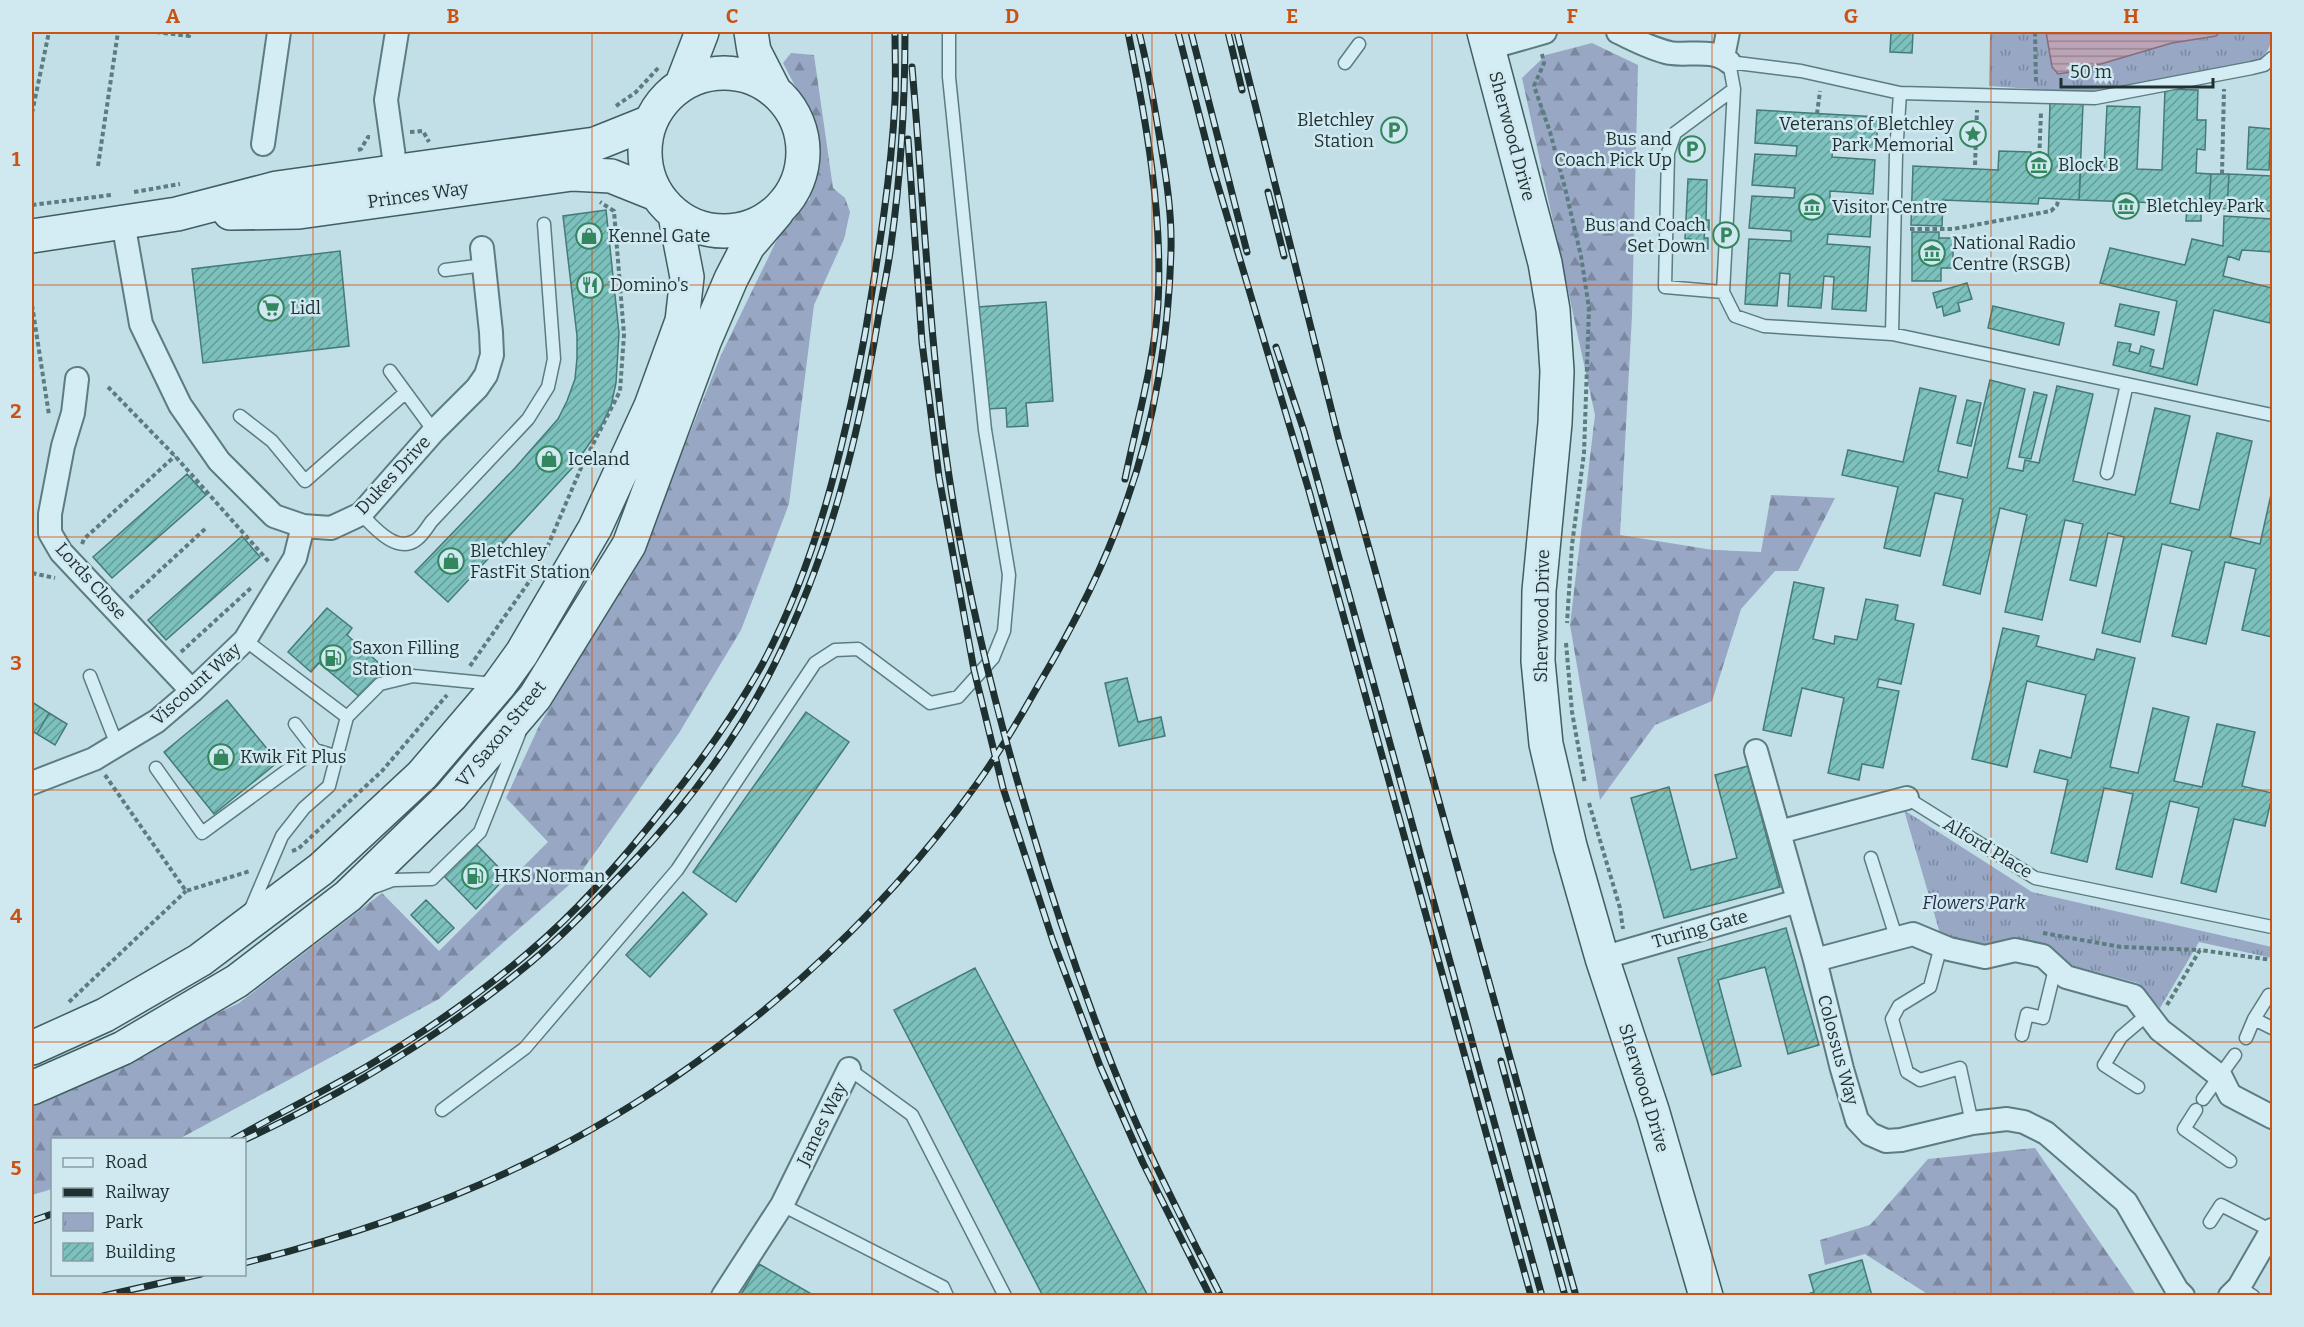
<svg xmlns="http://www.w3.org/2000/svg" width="2304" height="1327" viewBox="0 0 2304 1327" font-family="Bitter,serif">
<defs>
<pattern id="forest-firs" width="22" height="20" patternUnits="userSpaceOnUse" patternTransform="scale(1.5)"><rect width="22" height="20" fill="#97a7c4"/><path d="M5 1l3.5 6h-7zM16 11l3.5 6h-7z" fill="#7b88a0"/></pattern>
<pattern id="park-tufts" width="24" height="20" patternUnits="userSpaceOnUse" patternTransform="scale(1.5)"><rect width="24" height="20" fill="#97a7c4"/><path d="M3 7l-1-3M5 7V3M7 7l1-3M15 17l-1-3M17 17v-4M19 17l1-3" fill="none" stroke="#7b88a0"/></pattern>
<pattern id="water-rules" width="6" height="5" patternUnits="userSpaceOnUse" patternTransform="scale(1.5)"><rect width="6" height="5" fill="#bba4b5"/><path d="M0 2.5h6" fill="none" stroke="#978694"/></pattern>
<pattern id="building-hatch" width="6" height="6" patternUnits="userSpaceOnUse" patternTransform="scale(1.5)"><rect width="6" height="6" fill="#7cc1bd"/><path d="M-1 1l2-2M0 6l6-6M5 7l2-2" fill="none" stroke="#659d9a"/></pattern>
</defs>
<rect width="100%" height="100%" fill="#c2dfe7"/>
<!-- forest -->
<path fill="url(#forest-firs)" d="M1592,43L1638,65L1632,316L1620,535L1713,550L1761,552L1771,495L1835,498L1798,571H1775L1741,609L1712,701L1655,725L1600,800L1570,625L1595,415L1522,78L1546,55Z
M791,53L814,55L833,188L845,198L850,212L844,239L814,305L789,504L741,630L679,733L577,878L439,999L179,1139L52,1140V1189L32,1195V1102L239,1003L382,893L439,951L548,842L506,798L539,726L638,552L681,455L721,355L785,223L810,199L813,161V120L783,63Z
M2035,1148L2136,1295H1929L1865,1254L1825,1265L1820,1240L1870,1225L1928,1159Z"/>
<!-- park -->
<path fill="url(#park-tufts)" d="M1990,32H2272C2272,48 2266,55 2253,64L2093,93L1989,86Z
M1904,810L2032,892L2272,947V958L2199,942L2160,1008L2138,983L2070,965L2026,941L2007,939L1983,946L1941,937Z"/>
<!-- water -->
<path fill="url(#water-rules)" stroke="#876c7f" stroke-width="1.5" d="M2046,32H2220L2216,36L2172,43L2077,71L2058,74L2052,67Z"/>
<!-- building -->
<path fill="url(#building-hatch)" stroke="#447b77" stroke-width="1.5" d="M1891,32H1913L1912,53L1890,52Z
M2165,89L2198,90L2197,120H2206L2205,150L2197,149L2196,173L2211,174L2209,205H2201V221H2186L2187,204L2079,200L2081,166L2104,167L2107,106L2140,107L2137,169L2162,170Z
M2050,103L2083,104L2079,200L2039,198L2038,204L1943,200L1942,226L1911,225L1913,166L1998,170L1999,151L2031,152L2030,162L2048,163Z
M1757,110L1878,117L1876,151L1833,148L1832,157L1875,160L1873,194L1830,191V201L1872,204L1870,237L1828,234L1827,244L1870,247L1866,311L1832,309L1834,277L1824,276L1821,308L1788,306L1790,274L1780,273L1777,306L1745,304L1749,239L1791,241V231L1749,228L1752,196L1794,198L1795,188L1752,185L1755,154L1796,156L1797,146L1755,143Z
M2249,127L2271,129L2269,170L2247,169Z
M2211,174H2229L2227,209L2209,208Z
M2229,174L2272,176V211L2227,209Z
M1688,179L1707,180L1706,220H1709V230H1705L1704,238H1708V249L1690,248L1691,239H1685Z
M606,210L619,333L616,383L611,406L600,428L574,466L448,602L415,572L515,468L558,419L567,401L575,379L577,358V336L563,216Z
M2224,216L2272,219V252L2242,250L2239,260L2228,256L2223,276L2272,288L2270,323L2214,310L2197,385L2113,365L2118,342L2131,344L2129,351L2139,354L2141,346L2154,350L2150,366L2163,369L2177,301L2100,283L2110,248L2185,265L2192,239L2223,246Z
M1912,232H1939V238H1953V268H1941V281H1912Z
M340,251L349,346L203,363L192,269Z
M1967,283L1972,299L1958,303L1960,311L1944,316L1942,306L1937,308L1933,293Z
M1046,302L1053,401L1026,403L1028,426L1007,427L1006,408L986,409L978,307Z
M2120,304L2159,312L2154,335L2115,326Z
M1993,306L2064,323L2059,345L1988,328Z
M1990,380L2025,389L2007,468L2023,471L2025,460L2039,463L2057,386L2093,394L2073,481L2135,495L2155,408L2190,416L2170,503L2199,510L2217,433L2252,441L2230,537L2260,544L2272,490V637L2242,630L2256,569L2225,562L2206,644L2172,636L2192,551L2162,544L2140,642L2102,633L2124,537L2108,533L2096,586L2070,580L2083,524L2065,520L2042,620L2005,612L2027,515L2000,508L1980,594L1943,585L1963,499L1935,493L1920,556L1884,548L1898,487L1842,475L1848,450L1903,462L1920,388L1956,396L1938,471L1967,478Z
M2034,392L2047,395L2031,459L2019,457Z
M1967,400L1981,403L1971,446L1957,443Z
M187,474L206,495L112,578L93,557Z
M242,536L260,557L166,640L148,620Z
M1794,582L1824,588L1813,639L1834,644L1835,636L1857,640L1866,599L1898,605L1895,620L1914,624L1901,684L1879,679L1877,687L1899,691L1883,768L1862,764L1859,780L1828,773L1844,698L1802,688L1791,736L1763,730Z
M327,608L352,628L347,635L388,671L361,698L319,663L311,672L288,652Z
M2003,628L2039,636L2036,646L2094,660L2097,649L2135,658L2110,767L2138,773L2153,708L2189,717L2174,781L2202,787L2217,724L2255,732L2242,786L2272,793V797L2265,826L2234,819L2216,892L2181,883L2199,808L2170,801L2152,877L2116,869L2133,794L2104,788L2087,862L2051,853L2068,780L2034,772L2040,750L2071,758L2086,695L2027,681L2007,767L1972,759Z
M1127,678L1138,722L1161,717L1165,736L1119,746L1105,683Z
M227,700L278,762L214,814L164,752Z
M32,702L49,713L37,734L32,731Z
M806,712L849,742L736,902L693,872Z
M49,713L67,724L55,745L37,734Z
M1748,766L1780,887L1664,918L1631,798L1669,787L1691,870L1737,858L1715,775Z
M476,844L507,876L476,909L443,875Z
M683,892L707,914L650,977L626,955Z
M426,900L454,928L438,943L411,915Z
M1786,928L1819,1045L1788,1054L1765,967L1718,980L1741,1066L1712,1075L1678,958Z
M975,968L1148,1296H1043L894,1010Z
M1862,1260L1872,1296H1802L1814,1292L1809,1275Z
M759,1264L815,1296H740Z"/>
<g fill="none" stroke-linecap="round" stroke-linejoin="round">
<!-- lane casing -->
<g stroke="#5b7d7f" stroke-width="15">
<path id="lane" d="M2272,58L2264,65L2252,68L2095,98L1900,93L1801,71L1729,62L1734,89L1723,292L1735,316L1764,326L1892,334L2272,415
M1345,63L1359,44
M445,270L484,265
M1723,292L1665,287L1668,153L1675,133L1734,89
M1892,334L1896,154L1900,93
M390,371L434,431
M240,416L272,441L305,481L405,393
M2107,473L2127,384
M361,514C374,527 396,554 416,540C422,536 427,528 431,522L528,419L548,387L554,359L544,224
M245,640L347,717
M90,676L117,745
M295,724L315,750
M156,768L202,833L315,750L338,757
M1907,798L2035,878L2272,927
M1871,858L1896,937
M369,889L393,880L432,879L480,832L519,734
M250,911L282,836L304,808L329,786L347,717L380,684L413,676L494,684
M1941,946L1930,987L1899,1006L1892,1019L1907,1072L1920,1080L1960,1068L1972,1123
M2254,1019L2272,1028
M2022,1035L2027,1014L2043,1018L2055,969
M2246,1038L2254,1019L2269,995L2272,996
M849,1069L912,1115L1005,1296
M2138,1087L2104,1065L2121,1037L2148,1014
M2203,1099L2235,1055
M442,1110L525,1048L677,870L815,663L835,650L858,649L930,703L958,697L993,658L1004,631L1009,575L985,430L949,77V32
M2196,1110L2184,1129L2230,1161
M782,1205L943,1287L947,1296
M2210,1222L2221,1205L2272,1231
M2239,1287L2253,1296"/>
</g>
<!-- street casing -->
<g stroke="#5b7d7f" stroke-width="26">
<path id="street" d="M397,32L386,100L396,172L408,181
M1618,32C1635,40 1651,49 1670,53C1689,56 1713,48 1729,62
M1489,48L1545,32
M1723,57L1728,32
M263,144L279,32
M123,222L141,324L180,405L219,461L274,516L303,526L331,528L361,514L434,431L477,388L486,375L492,355L491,332L482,248
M77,379L73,413L63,446L50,514V533L61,552L192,691
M1756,751L1815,960L1842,1069L1857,1120L1870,1134L1886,1141L1901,1140L1972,1123L2007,1119L2024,1122L2046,1133L2126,1202L2177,1290L2183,1296
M32,783L94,759L157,721L192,691L245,640L295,558L303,526
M1779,832L1907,798
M1602,958L1798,901
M1815,960L1913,934L1949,949L1985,957L2015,950L2043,956L2066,977L2134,996L2160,1030L2221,1077L2230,1095L2272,1117
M723,1296L782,1205L849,1069
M2230,1296L2239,1287L2272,1230"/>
</g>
<!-- secondary casing -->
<g stroke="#3f5f60" stroke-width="36">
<path id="secondary" d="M751,32L754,51L774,90
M1484,32L1545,263L1553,310L1557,371L1555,423L1539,591L1538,661L1546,744L1570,846L1602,958L1653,1113L1706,1296
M645 152a79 79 0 1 1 158 0a79 79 0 1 1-158 0Z
M682,84L702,32
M230,213L299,212L572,174L611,176L656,194
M32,236L177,214L277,188L595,144L650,122
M32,1048L105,1015L200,960L321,869L422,775L499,685L522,653L595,528L651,406L682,321L687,277L675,215
M32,1088L123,1048L237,981L348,896L451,796L535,697L629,545L704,342L731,279L748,246L777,212"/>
</g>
<!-- path -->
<path stroke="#5b7d7f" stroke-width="4" stroke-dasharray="4.5 3" stroke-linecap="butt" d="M156,32L189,36L190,32
M2035,32L2036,82
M1542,54L1544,63L1534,86L1550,132L1565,188L1581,256L1589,308L1584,453L1572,545L1567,623
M616,106L636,92L659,67
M32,113L49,32
M1817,114L1820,91
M410,132L423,131L429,142
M358,150L361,149L368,137H370
M2039,163L2041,112
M1975,165L1977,110
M98,166L118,32
M2222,174L2224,89
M134,192L180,184
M32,205L111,195
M1910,229H1953L2051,211L2057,205L2058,201
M32,305L49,415
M108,387L175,456L269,562
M82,544L84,539L175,456
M32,573L55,578
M130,598L206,528
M1566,643L1572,712L1585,784
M181,652L251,588
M470,666L538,569L581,468L620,391L624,335L614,211L600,202
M105,775L186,891L250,871
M1589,803L1620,908L1623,929
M292,851L298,849L382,771L447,695
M2043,933L2121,947L2200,950
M69,1002L186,891
M2167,1005L2200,950L2272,960"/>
<!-- lane -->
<use href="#lane" stroke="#d4ecf3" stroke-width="12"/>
<!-- street -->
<use href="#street" stroke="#d4ecf3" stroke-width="22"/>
<!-- secondary -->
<use href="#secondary" stroke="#d4ecf3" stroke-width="33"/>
<!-- rail casing -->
<g stroke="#1e3030" stroke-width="7">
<path id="rail" d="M1178,32L1213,169L1309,491L1531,1296
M1191,32L1247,252
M1228,32L1242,90
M1237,32L1339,440L1576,1296
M912,67C924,204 929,341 949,476C967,593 995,708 1029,820C1058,919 1091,1016 1131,1111C1158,1174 1190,1235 1221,1296
M908,139L922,342L939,477L974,670L1003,788L1053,941L1100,1066L1143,1163L1210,1296
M1268,192L1284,256
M1276,347L1304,431L1542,1296
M1125,479C1137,421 1154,363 1158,304C1163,213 1146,120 1128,32
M1501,1061L1565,1296
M232,1140C276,1115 322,1092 366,1067C423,1033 479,995 529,952C580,909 625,857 666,805C702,760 735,714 763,663C817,561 844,446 865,334C878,256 891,179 895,101C896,78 895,54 895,32
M244,1140C347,1092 444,1034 531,962C567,932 598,898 630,865C687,805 738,738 775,663C829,555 858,439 878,320C882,295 888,270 891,245C901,174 905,103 905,32
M32,1221L52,1214
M244,1263C365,1233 484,1190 592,1129C741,1044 876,924 976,785C999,753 1020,718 1039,684C1074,625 1105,565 1127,500C1155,422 1169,333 1171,250C1172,213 1166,176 1160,140C1154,103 1148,67 1139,32
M103,1296L201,1274"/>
</g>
<!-- rail -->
<use href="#rail" stroke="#d0e8f0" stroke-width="4.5" stroke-dasharray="14" stroke-linecap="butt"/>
</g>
<!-- grid -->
<path fill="none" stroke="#ca5311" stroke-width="1.5" stroke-opacity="0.55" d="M313,32V1296M592,32V1296M872,32V1296M1152,32V1296M1432,32V1296M1712,32V1296M1991,32V1296M32,285H2272M32,537H2272M32,790H2272M32,1042H2272"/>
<!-- icons -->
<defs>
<g id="parking-ring" transform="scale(1.35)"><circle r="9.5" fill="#d0e8f0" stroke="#33865e" stroke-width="1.5"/><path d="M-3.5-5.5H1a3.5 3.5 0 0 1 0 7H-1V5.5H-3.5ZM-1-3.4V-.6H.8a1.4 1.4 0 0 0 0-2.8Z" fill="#33865e"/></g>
<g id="sight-ring" transform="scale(1.35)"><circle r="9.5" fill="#d0e8f0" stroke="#33865e" stroke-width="1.5"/><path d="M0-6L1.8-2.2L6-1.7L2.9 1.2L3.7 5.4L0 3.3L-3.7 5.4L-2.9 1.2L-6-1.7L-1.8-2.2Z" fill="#33865e"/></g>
<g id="museum-ring" transform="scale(1.35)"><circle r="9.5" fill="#d0e8f0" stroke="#33865e" stroke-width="1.5"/><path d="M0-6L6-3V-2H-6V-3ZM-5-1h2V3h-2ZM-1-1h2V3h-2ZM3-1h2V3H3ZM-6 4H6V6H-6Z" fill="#33865e"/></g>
<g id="shop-ring" transform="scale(1.35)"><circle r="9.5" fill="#d0e8f0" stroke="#33865e" stroke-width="1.5"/><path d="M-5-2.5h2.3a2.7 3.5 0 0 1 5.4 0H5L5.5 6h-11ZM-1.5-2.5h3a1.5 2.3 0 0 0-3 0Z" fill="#33865e"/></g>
<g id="restaurant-ring" transform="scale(1.35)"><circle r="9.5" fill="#d0e8f0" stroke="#33865e" stroke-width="1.5"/><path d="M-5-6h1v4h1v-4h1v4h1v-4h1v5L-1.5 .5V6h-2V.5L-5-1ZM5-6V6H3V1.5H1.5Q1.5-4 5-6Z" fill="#33865e"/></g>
<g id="supermarket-ring" transform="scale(1.35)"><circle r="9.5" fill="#d0e8f0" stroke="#33865e" stroke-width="1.5"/><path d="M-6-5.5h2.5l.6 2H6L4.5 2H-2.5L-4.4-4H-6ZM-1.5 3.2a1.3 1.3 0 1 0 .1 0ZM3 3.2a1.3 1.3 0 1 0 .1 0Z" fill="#33865e"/></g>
<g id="fuel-ring" transform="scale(1.35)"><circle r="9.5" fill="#d0e8f0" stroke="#33865e" stroke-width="1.5"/><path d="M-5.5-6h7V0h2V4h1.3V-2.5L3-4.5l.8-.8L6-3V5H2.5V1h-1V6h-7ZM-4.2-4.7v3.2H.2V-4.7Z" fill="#33865e"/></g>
</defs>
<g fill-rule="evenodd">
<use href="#parking-ring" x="1394" y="130"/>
<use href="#sight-ring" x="1973" y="134"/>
<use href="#parking-ring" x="1692" y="149"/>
<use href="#museum-ring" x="2039" y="165"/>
<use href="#museum-ring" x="2126" y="206"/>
<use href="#museum-ring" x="1812" y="207"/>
<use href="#parking-ring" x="1726" y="235"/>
<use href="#shop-ring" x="589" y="236"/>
<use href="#museum-ring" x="1932" y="253"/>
<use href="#restaurant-ring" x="590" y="285"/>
<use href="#supermarket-ring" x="271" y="308"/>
<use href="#shop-ring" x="549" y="459"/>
<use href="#shop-ring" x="451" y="561"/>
<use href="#fuel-ring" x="333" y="658"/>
<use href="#shop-ring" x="221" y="757"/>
<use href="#fuel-ring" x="475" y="876"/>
</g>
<g text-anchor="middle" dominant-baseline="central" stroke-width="5" stroke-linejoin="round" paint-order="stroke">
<!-- poi labels -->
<g font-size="18" fill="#1e3030" stroke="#d0e8f0" text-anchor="start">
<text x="1374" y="120" text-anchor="end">Bletchley<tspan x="1374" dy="21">Station</tspan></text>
<text x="1954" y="124" text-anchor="end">Veterans of Bletchley<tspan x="1954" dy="21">Park Memorial</tspan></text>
<text x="1672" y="139" text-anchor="end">Bus and<tspan x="1672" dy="21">Coach Pick Up</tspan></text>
<text x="2058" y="165">Block B</text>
<text x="2146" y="206">Bletchley Park</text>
<text x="1832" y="207">Visitor Centre</text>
<text x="1706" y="225" text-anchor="end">Bus and Coach<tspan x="1706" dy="21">Set Down</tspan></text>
<text x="608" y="236">Kennel Gate</text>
<text x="1952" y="243">National Radio<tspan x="1952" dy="21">Centre (RSGB)</tspan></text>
<text x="610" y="285">Domino's</text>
<text x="290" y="308">Lidl</text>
<text x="568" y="459">Iceland</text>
<text x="470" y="551">Bletchley<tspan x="470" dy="21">FastFit Station</tspan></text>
<text x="352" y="648">Saxon Filling<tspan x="352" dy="21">Station</tspan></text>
<text x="240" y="757">Kwik Fit Plus</text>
<text x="494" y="876">HKS Norman</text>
</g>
<!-- street labels -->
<g font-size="18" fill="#1e3030" stroke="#d0e8f0">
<text transform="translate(1512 136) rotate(75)">Sherwood Drive</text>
<text transform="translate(418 195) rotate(-8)">Princes Way</text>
<text transform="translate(393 475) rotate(-47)">Dukes Drive</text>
<text transform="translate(91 581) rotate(48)">Lords Close</text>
<text transform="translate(1542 616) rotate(-89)">Sherwood Drive</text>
<text transform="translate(196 684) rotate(-42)">Viscount Way</text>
<text transform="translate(501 734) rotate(-51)">V7 Saxon Street</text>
<text transform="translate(1988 848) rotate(31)">Alford Place</text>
<text transform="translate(1700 929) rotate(-16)">Turing Gate</text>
<text transform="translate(1838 1050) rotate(75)">Colossus Way</text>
<text transform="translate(1644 1088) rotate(73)">Sherwood Drive</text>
<text transform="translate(822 1124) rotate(-64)">James Way</text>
</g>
<!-- park labels -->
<g font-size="18" font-style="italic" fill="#272f4a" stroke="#d0e8f0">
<text x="1974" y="903">Flowers Park</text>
</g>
</g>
<!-- border -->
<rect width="2304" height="1327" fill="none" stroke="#d0e8f0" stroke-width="66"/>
<!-- legend -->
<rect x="51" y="1138" width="195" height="138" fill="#d0e8f0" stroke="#899ea3" stroke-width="1.5"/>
<rect x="63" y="1158" width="30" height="9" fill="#d4ecf3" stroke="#899ea3" stroke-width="1.5"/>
<text x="105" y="1168" font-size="18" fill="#1e3030">Road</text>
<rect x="63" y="1188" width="30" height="9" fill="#1e3030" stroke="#899ea3" stroke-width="1.5"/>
<text x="105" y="1198" font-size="18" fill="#1e3030">Railway</text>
<rect x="63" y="1213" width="30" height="18" fill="url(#park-tufts)" stroke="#899ea3" stroke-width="1.5"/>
<text x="105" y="1228" font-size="18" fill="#1e3030">Park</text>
<rect x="63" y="1243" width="30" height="18" fill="url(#building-hatch)" stroke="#899ea3" stroke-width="1.5"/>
<text x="105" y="1258" font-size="18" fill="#1e3030">Building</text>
<!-- scale -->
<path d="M2061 78v9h152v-9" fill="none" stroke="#1e3030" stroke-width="3"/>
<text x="2070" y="78" font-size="18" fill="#1e3030" stroke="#d0e8f0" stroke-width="4.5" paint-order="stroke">50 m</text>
<rect x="33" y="33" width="2238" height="1261" fill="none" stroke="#ca5311" stroke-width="2"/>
<g font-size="20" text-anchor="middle" font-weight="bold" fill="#ca5311">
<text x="173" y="23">A</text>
<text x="453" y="23">B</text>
<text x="732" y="23">C</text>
<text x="1012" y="23">D</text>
<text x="1292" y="23">E</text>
<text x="1572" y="23">F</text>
<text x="1851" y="23">G</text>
<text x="2131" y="23">H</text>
<text x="16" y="166">1</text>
<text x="16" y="418">2</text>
<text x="16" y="670">3</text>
<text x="16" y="923">4</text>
<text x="16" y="1175">5</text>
</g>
</svg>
